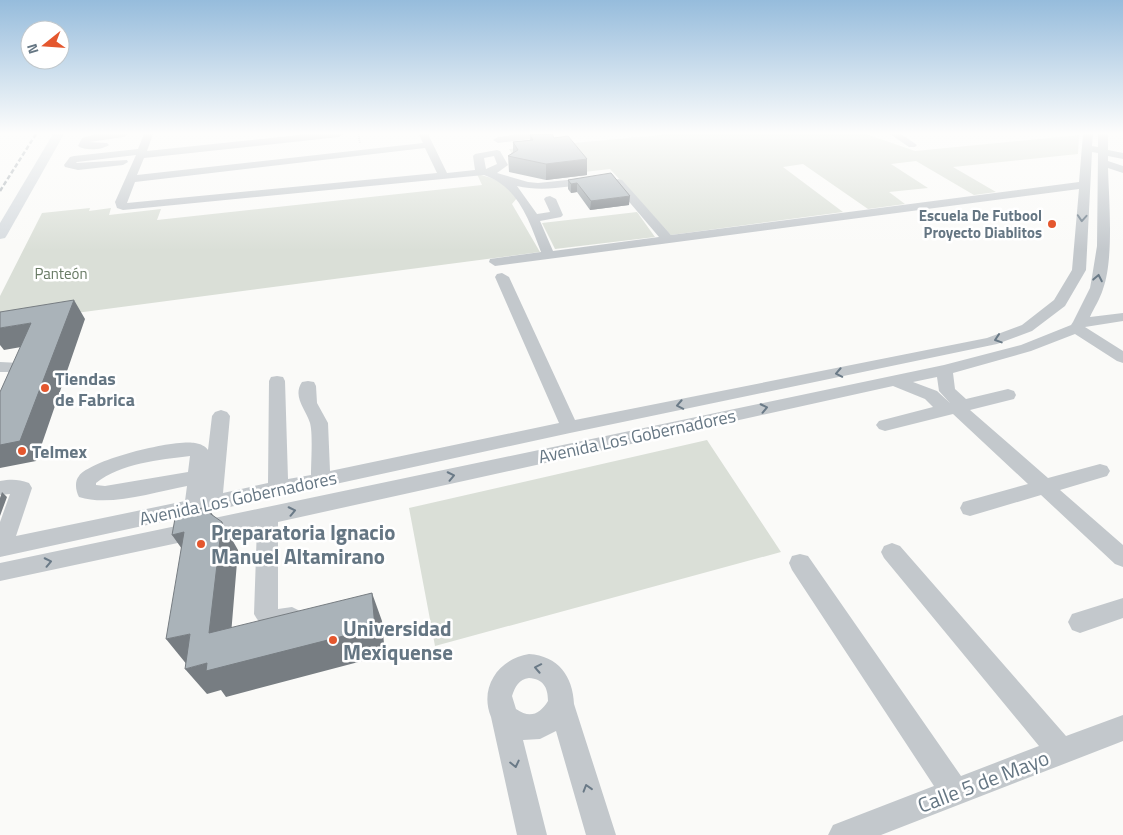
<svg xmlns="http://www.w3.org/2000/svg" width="1123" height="835" viewBox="0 0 1123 835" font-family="'Titillium Web',sans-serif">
<rect width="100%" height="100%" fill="#fafaf8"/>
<!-- green -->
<path fill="#dadfd7" d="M671,134H866L915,151L1079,135L1078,154L953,167L996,192L974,195L916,161L891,164L928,188L889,192L905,204L868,209L803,164L783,167L843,212L671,235L610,169L584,172L514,157L509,149Z
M477,174C491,177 510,184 517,198L512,204L540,252L0,323V296L42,213L90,208L89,211L111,208L109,215L161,209L157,220L482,185Z
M637,212L655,237L555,249L542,223Z
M707,440L781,552L435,646L409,508Z"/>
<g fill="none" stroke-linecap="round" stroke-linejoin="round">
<!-- path -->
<path stroke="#bbbfc2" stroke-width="2" stroke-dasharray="1 1" stroke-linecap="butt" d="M358,134L360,143"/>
<!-- minor -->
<path fill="#c3c8cc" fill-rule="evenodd" d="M128,134L124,137L89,142L107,143L109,145C102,150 85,151 78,146L82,138L96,134Z
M144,134H153L147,151L308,134H343L339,137L144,158L137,175L423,143L419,135L428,134L447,173L475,170L473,156L475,154L497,150L500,151L508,165L497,173L528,182L538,183L596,177L597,179L596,181C570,187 542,192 517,186L537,214L550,212L544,199L546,197L550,196L556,199L563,215L561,217L540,221L553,251L659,237L614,184L613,182L618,179L622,180L671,235L1079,182L1083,134H1093L1092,146L1098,147V134H1108V150L1123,153V159L1108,156V161L1123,166V173L1108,168C1109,201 1114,259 1103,289C1100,299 1094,308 1090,317L1123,313V321L1085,327L1123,351V363L1117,361L1075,334L1031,351L953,373L955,389L966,399L1008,389L1014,391L1016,395L1014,399L970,410L1048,478L1100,464L1107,466L1110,471L1107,476L1060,490L1123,545V567L1115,564L1041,495L970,516L963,514L960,508L963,502L1028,484L953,414L885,431L879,429L876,425L879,421L933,407L925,399L893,386L278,522V609L292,607L300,611L304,618L300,625C282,632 264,634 254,614L257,526L0,581V563L944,365L1021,345L1071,325L1073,322L1090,288L1092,277L1097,246L1098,153L1092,152L1086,270L1065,306L1032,331L997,344L570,433L0,557V522L10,494L0,495V481C11,479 18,479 29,483L32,488L16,536L185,501L187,486C154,492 110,507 79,497C76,491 74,482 79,476C92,459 175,439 195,443C201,444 205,446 208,450L212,416L215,412L221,410L227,412L230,416L223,493L268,483L269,381L271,377L277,376L283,377L285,381L288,479L311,475C311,461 313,434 310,423C306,409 292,397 302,382L308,381L314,382L316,386L317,403L328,423L330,471L559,423L495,277L497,274L502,273L509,277L575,420L987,338L1022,325L1054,300L1072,270L1079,189L495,266L489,262L490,259L541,252C529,221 519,187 484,175L123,210L117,208L115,202L136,155L77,162L76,163L127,160L128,162L123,165L78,170L65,167L64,165L70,157L74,156L138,149ZM425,148L437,173L127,203L135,182ZM494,156L497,164L486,169L484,158ZM937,377L939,391L950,403L937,391L913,382ZM190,456L188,472L105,486L96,485V483C121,463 159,460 190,456Z
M521,134H553L549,137L498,143L493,140L498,137Z
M890,134H901L917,145L915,147H909Z
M0,362L20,363L25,371C20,385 16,404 0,409V393L9,372H0Z
M892,543L900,546L1066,736L1123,715V741L881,835H828L833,825L934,786L792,570L789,563L792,556L800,554L808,556L961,776L1039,746L884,558L881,552L884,546Z
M1123,598V618L1080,633L1072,630L1068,622L1072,614Z
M529,654C558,656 573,676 574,704L616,835H586L556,731L540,739L523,740L547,835H517L491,717C479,688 498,659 529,654ZM529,678C543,679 548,687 548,701C540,714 530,719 516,709L512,696C515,687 519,679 529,678Z"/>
<!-- major -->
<path fill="#d6dbdf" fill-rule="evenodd" d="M53,134H64L7,235L5,238L0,239V223Z"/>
<!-- rail -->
<path stroke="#a2aab0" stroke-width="2.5" stroke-dasharray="4.5 2.5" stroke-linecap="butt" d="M0,191L36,134"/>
</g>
<!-- wall -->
<path fill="#929a9f" d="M530,135L587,175L546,180L509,172L508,156L513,152V142L530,140Z
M568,180L629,205L590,210L577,192L571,193L568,189Z"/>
<!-- shaded-wall -->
<path fill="#777d82" d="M587,159V175L546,180V164Z
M577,183V192L571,193V184Z
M630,196L629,205L590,210L591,201Z
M74,300L85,319L36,461L0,468V445Z
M31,323L44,343L4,350L0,345V328Z
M2,492L7,497L0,516V498Z
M208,507L221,529L222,522L238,550L229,659L209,633L208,512Z
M184,532L192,563L172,535Z
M372,593L382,621L385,655L226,697L221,690L207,694L185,669L207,663Z
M190,634L188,666L166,639Z"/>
<!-- building -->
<path fill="#aab3b9" stroke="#777d82" d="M539,134H552L554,138L568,136L587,159L546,164L508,156L518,150L513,142L533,140L530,135Z
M611,173L630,196L591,201L577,183L571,184L568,180Z
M74,300L20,441L0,445V392L31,323L0,328V312Z
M208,507V512L222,522L209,633L372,593L375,628L206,671L207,663L185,669L190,634L166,639L184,532L172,535L176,513Z"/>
<!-- one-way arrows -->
<defs><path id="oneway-chevron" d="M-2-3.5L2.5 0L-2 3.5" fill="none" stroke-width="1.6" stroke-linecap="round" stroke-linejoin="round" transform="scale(1.25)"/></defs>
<g stroke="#6a7a87">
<use href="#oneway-chevron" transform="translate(1082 218) rotate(94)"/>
<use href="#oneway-chevron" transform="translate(1098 278) rotate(-79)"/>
<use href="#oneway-chevron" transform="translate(998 339) rotate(162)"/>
<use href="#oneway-chevron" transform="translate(839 373) rotate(169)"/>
<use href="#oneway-chevron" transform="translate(680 405) rotate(169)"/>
<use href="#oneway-chevron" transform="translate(764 408) rotate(-12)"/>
<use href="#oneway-chevron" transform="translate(451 476) rotate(-12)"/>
<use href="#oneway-chevron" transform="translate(292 511) rotate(-12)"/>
<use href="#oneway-chevron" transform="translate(48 562) rotate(-12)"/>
<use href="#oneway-chevron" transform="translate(538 668) rotate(-169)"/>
<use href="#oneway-chevron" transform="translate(515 764) rotate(77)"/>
<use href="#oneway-chevron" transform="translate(587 788) rotate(-107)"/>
</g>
<!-- sky -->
<linearGradient id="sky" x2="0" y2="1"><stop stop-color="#96bcdc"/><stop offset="0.53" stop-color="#fdfdfc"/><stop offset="1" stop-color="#fdfdfc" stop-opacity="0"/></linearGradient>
<rect width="1123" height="251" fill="url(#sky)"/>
<!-- markers -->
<g fill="#e4572e" stroke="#fff" stroke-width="2">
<circle cx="1052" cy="224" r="5"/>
<circle cx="45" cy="388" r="5"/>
<circle cx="22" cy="451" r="5"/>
<circle cx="201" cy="544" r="5"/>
<circle cx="333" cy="640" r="5"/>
</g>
<g text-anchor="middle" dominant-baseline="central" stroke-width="5" stroke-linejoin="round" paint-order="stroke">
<!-- far-poi labels -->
<g font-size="15" font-weight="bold" fill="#657683" stroke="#fff" text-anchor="end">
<text x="1042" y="215">Escuela De Futbool<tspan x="1042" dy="17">Proyecto Diablitos</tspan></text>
</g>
<!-- far-park labels -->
<g font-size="15" fill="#687a64" stroke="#fff">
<text x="61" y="273">Panteón</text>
</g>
<!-- poi labels -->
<g font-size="18" font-weight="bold" fill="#657683" stroke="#fff" text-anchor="start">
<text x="55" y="378">Tiendas<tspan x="55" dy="21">de Fabrica</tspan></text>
<text x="32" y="451">Telmex</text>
</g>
<!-- street labels -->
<g font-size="18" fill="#657683" stroke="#fff">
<text transform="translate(637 436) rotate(-12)">Avenida Los Gobernadores</text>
<text transform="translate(238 498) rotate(-12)">Avenida Los Gobernadores</text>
</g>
<!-- near-poi labels -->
<g font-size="21" font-weight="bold" fill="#657683" stroke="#fff" text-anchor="start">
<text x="211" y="532">Preparatoria Ignacio<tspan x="211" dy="24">Manuel Altamirano</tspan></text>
<text x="343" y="628">Universidad<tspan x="343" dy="24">Mexiquense</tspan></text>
</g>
<!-- near-street labels -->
<g font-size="21" fill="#657683" stroke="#fff">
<text transform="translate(983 781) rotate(-21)">Calle 5 de Mayo</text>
</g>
</g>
<!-- north arrow -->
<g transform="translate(45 45) rotate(253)"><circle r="24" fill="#ffffff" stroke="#c1c8cd"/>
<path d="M0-4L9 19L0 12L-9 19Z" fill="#e4572e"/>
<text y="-8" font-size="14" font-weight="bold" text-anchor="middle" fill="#657683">N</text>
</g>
</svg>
